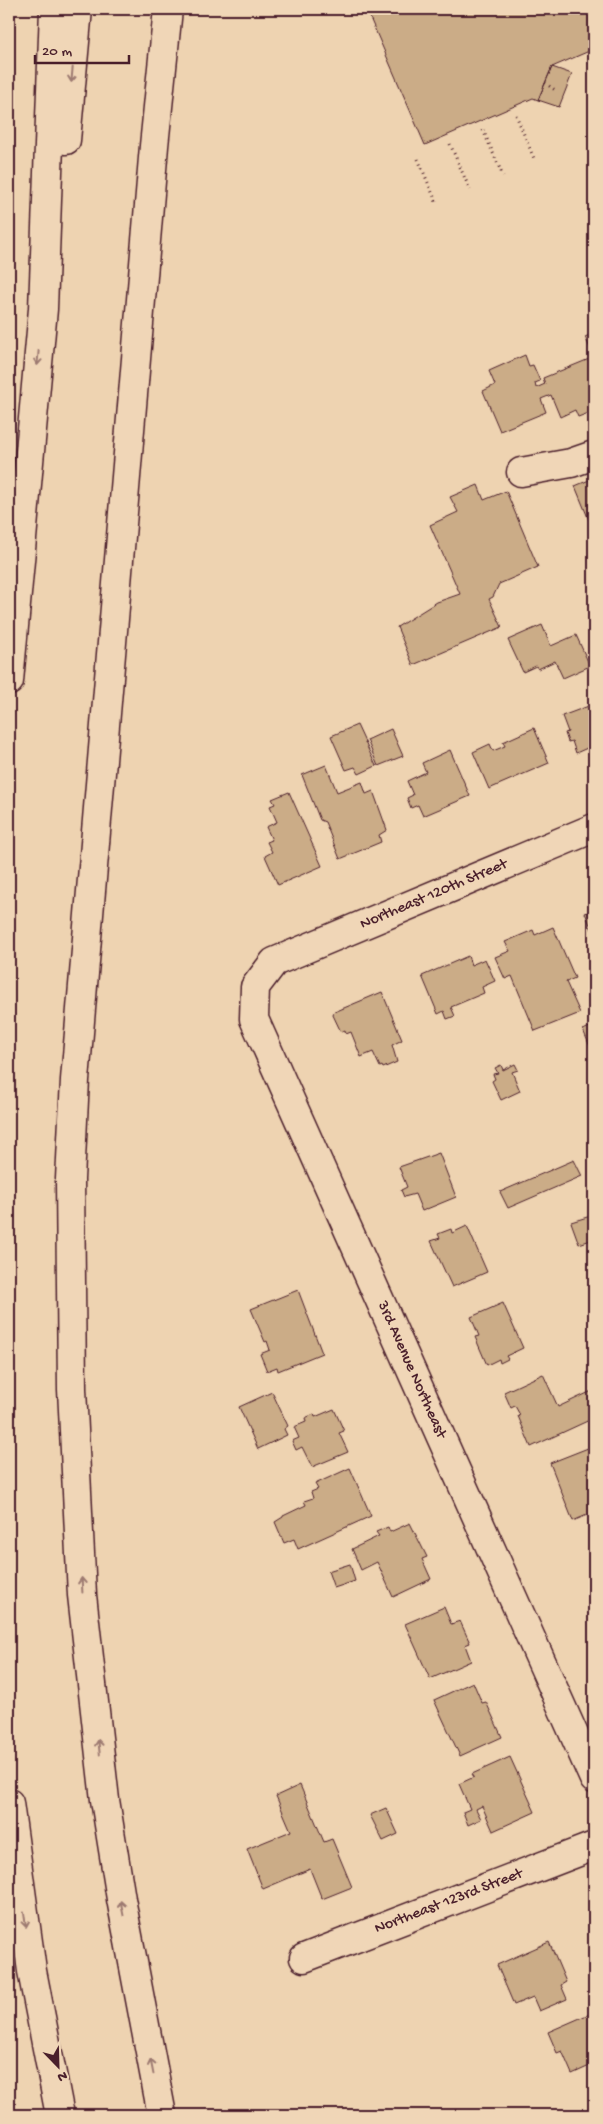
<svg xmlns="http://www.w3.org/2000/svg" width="603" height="2124" viewBox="0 0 603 2124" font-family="'Gochi Hand',sans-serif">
<rect width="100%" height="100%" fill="#eed3b1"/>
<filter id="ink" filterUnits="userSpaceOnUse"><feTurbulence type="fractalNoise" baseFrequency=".02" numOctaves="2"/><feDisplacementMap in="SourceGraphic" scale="10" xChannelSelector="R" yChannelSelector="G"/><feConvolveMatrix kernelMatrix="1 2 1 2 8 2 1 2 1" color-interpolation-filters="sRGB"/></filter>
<g filter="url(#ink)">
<!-- building -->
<path fill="#cbac87" stroke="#4a1f2b" d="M380,9H594V49L552,67L538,100L533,98L425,145L370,18L373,12Z
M552,67L572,74L559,107L538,100Z
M594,333V411L578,417L575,410L560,417L551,395L541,399L546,412L500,431L483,391L495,385L489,371L525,355L529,366L533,365L540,381L535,383L536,388L545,384L543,378L594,357L585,337Z
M594,478V518L589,520L575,486Z
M478,485L484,500L506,491L538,567L499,584L493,597L489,599L502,627L413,665L397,627L437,602L460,594L430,525L458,512L450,497Z
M542,625L551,646L576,635L590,666L563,678L555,661L538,669L536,666L523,672L508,640Z
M594,704V745L576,753L572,741L568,742L565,733L568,732L562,716Z
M357,725L376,766L359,774L355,767L346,770L331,736Z
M534,728L549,763L489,789L473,752L490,744L493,751L505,746L503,742Z
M391,729L403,756L378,766L367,740Z
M450,750L470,796L423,816L418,805L411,808L407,798L413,795L407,781L426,772L422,763Z
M326,765L337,792L362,782L366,794L373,791L387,830L379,835L381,842L340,859L325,822L320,820L302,775Z
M289,792L322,866L278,885L265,856L272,852L267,842L272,840L266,827L277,822L270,806L275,804L272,799Z
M594,910V934L585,913Z
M553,927L575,978L566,982L580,1013L535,1031L512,976L505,979L495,957L510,951L505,942L533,930L535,935Z
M468,956L471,965L485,959L495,981L482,987L484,993L451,1007L455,1016L447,1019L444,1011L438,1014L422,976Z
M382,992L402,1040L392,1045L397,1062L383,1068L382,1066L380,1067L373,1052L361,1057L351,1032L346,1034L345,1030L341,1032L332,1013Z
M594,1025V1056L583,1030Z
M515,1064L518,1070L512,1072L520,1091L501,1100L492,1081L495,1079L493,1074L498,1073L495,1068L501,1065L503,1070Z
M439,1153L456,1197L422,1211L415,1194L404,1197L401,1190L407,1187L399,1167Z
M574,1160L582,1176L508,1208L500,1192Z
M594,1215V1239L579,1244L571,1222Z
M467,1226L487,1272L452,1287L431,1241L440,1238L438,1234L451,1229L452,1233Z
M298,1290L322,1353L278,1371L277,1367L267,1371L260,1354L270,1350L267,1341L265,1342L251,1309Z
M503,1303L523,1348L506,1356L508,1359L500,1363L499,1359L487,1365L475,1337L479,1336L471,1317Z
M543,1374L558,1407L594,1390V1418L531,1447L518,1416L520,1415L515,1406L511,1408L504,1392Z
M272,1392L288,1426L284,1429L287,1435L258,1449L239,1407Z
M334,1409L344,1431L339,1433L348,1452L312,1467L302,1447L296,1450L292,1441L299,1438L294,1427L306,1422L305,1418L314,1414L315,1417Z
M588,1448L594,1462V1512L573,1521L550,1463Z
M350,1468L371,1516L298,1549L294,1539L284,1543L275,1522L283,1517V1516L306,1505L304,1501L313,1498L311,1492L318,1489L315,1484Z
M410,1523L427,1557L422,1559L431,1579L393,1597L377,1562L361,1570L352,1549L379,1536L376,1532L388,1527L390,1532Z
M350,1564L355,1581L334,1588L328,1571Z
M444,1607L451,1624L460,1621L470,1643L465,1645L471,1661L430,1679L405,1624Z
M473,1682L482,1703L486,1702L502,1737L460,1756L434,1700Z
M510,1757L535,1812L493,1831L482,1806L476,1809L481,1819L468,1825L463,1812L470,1809L459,1784L474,1777L472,1774Z
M300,1785L324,1842L332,1839L352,1887L322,1899L310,1869L263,1889L247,1849L291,1831L276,1796Z
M386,1808L398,1834L383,1841L370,1815Z
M549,1942L566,1982L561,1985L567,1999L539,2011L533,1997L514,2005L497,1965Z
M594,2012V2064L572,2074L562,2051L557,2053L548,2032Z"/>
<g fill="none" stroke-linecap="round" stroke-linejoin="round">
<!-- minor casing -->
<g stroke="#4a1f2b" stroke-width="31">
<path id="minor" d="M521,472L571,463L594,455
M594,828L274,962L255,987L254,1019L594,1779
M304,1958L594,1846"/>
</g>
<!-- highway casing -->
<g stroke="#4a1f2b" stroke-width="31">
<path id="highway" d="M66,140L78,9
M9,681L43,309L54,9
M9,1803L32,1971L60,2115
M162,2115L121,1899L105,1800L82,1595L72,1389L70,1179L75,1080L154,146L168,9"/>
</g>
<!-- path -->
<path stroke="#4a1f2b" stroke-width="3" stroke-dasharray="1 4" stroke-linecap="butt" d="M590,63L594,72
M545,83L555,90
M516,115L535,161
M483,130L503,176
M450,144L470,190
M418,159L437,204"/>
<!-- minor -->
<use href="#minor" stroke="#f0d6b7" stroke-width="28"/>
<!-- highway -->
<use href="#highway" stroke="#f0d6b7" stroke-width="28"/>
</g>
<!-- one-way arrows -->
<defs><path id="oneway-shaft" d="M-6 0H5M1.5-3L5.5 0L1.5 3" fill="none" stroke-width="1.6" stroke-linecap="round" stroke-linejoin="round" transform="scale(1.25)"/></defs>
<g stroke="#9d7a71">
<use href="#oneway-shaft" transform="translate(72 75) rotate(95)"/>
<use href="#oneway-shaft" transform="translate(38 358) rotate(95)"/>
<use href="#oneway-shaft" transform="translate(82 1585) rotate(-93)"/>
<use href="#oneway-shaft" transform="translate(99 1747) rotate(-96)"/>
<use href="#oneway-shaft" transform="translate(122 1908) rotate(-101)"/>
<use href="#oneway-shaft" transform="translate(25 1920) rotate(82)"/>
<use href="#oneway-shaft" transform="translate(152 2067) rotate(-101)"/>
</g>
</g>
<g text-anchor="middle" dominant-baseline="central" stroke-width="4" stroke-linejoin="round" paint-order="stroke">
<!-- street labels -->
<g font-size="16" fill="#4a1f2b" stroke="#f0d6b7">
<text transform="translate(434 895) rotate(-23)">Northeast 120th Street</text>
<text transform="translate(411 1370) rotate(66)">3rd Avenue Northeast</text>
<text transform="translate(449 1902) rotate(-21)">Northeast 123rd Street</text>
</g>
</g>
<!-- margin -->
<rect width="603" height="2124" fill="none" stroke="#f0d6b7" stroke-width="30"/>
<rect x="15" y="15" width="573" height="2094" fill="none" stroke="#4a1f2b" stroke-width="2" filter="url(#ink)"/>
<!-- north arrow -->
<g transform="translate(58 2066) rotate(157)" stroke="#f0d6b7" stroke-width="4" paint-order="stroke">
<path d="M0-4L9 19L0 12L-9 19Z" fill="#4a1f2b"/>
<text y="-8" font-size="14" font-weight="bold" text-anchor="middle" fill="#4a1f2b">N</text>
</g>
<!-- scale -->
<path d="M35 55v8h94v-8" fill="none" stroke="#4a1f2b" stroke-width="2.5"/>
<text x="42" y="55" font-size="15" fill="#4a1f2b" stroke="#f0d6b7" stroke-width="4" paint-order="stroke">20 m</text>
</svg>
